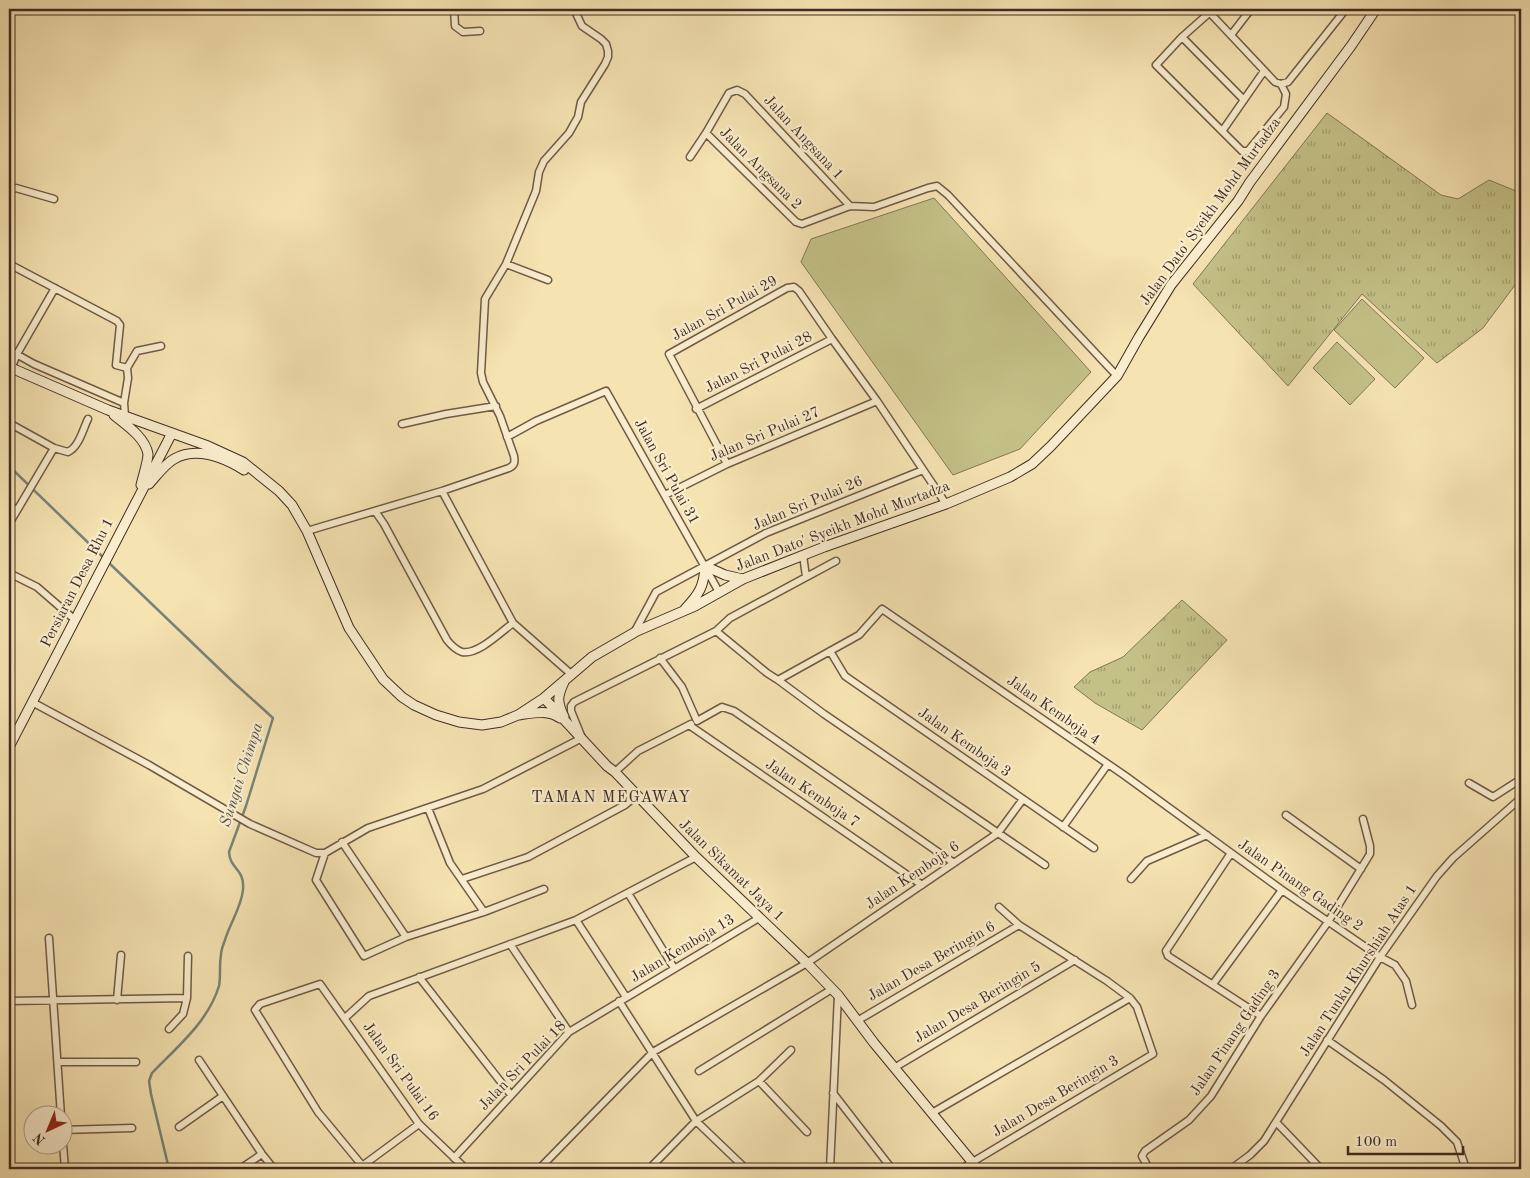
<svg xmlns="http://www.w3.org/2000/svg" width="1530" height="1178" viewBox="0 0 1530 1178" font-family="'Old Standard TT',serif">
<defs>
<pattern id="grass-tufts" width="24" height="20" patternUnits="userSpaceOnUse" patternTransform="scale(1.25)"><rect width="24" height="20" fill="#c4c187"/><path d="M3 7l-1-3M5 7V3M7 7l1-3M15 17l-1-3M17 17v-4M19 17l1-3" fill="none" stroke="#a19d6e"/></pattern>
</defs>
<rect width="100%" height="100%" fill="#f6e3b2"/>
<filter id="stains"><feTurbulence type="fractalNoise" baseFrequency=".004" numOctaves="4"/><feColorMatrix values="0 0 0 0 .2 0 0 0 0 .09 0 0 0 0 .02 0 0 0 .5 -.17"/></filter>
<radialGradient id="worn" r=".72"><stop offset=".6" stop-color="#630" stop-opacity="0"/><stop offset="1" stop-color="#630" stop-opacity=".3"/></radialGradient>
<!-- grass -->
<path fill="url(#grass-tufts)" stroke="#827756" d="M1327,113L1441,195L1458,199L1489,180L1521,193V277L1483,328L1437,363L1362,294L1288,386L1193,284Z
M1182,600L1227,640L1142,730L1095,703L1074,687L1090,672L1123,657Z"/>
<!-- pitch -->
<path fill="#c4c187" stroke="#827756" d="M934,198L1091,372L1020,449L953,475L801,262L811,239Z
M1362,299L1424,358L1395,388L1334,330Z
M1337,342L1375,379L1350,405L1313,368Z"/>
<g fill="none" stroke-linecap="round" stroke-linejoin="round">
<!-- stream -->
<path stroke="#788479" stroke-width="2.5" d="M9,466L104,558
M108,562L231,680L273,718L246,806L229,852C230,870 245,868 243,890C241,908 230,923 225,940C223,945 221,950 221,955C219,965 221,976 219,986C208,1022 177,1047 152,1073L149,1081L151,1094L169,1169"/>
<!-- street casing -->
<g stroke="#6e5a48" stroke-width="9">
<path id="street" d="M454,9L455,26L463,32L480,31
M1210,13L1275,82L1281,84L1286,94L1284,107L1248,151H1242L1156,65L1182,37L1208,14Z
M1231,35L1251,9
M1182,37L1244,100
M1281,84L1288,82L1346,9
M1223,130L1264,71
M706,133L796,222L802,224L850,206L874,207L928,188L937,186L948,195L1117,376
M690,157L706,133L729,93L737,90L745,94L850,206
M9,190L16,188L54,199
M9,264L117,321L120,325L116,365L127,368L128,378L124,403L125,416
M506,264L548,280
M9,350L34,364L124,403
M127,368L137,351L161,346
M11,369L17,354L55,288
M696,409L832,339
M9,423L54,448L68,452C79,447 83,429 88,419
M402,424L446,414L496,406
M507,437L536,421L606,391L719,592
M727,464L669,354L787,288L794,287L799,291L832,339L877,401L946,504
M442,491L513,623L571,674
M665,495L727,464L877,401
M9,506L16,509
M375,511L384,524L447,640C451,645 456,650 462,652C478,655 501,632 513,623
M9,524L54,448
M307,531L442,491L509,468C515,465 515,462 514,456L500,416L483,382L481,373L485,299L506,264L536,191L539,172L544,161L569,133L578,117L581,102L605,64L608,57V51L606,44L601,39L582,26L574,9
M803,555L806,577
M9,573L37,587L74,619
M635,631L656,592L766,533L923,470
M716,631L767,673L778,680L859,635L882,609L1124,775L1282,890L1380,957L1395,965L1406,981L1412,1005
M830,651L845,676L1094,848
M660,658L682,687L697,721L722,707L734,711L954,863
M778,680L824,714L1045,865
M32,702L149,765L250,824L316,853H325L368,828L483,789L582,738L571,711V706L574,702L716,631L730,618L836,561
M689,725L922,885
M615,772L638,751L691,724
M1469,783L1493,797L1521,779
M428,808L450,863L484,912
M1286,815L1361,869
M1063,827L1108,764
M342,842L406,937
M325,853L316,880L364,956L406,937L484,912L544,889
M1231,853L1166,951L1168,956L1261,1016
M462,879L528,857L625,805L637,795
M1131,879L1147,861L1207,835
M628,893L674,968
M576,920L626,997
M49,938L61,1116
M510,944L569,1032
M419,977L511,1095
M1213,984L1282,890
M117,1000L121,955
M9,1001L187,998
M619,1001L696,1121L746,1169
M345,1018L369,996L576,920L696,857
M857,1021L1019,925
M169,1029L183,1014L187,998L188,956
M1327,1040L1384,1080L1441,1126L1457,1142L1466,1169
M199,1060L262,1154L274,1169
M58,1062H136
M894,1068L1075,960
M699,1071L832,989
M759,1081L807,1132
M833,1093L892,1169
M932,1113L1130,998
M1276,1122L1321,1169
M179,1127L223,1096
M62,1130L132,1128
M62,1132L65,1169
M454,1158L569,1032L759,918
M240,1169L262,1154
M358,1169L419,1124
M365,1169L318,1112L255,1010L260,1004L320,984L419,1124L466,1169
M539,1169L653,1052L807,963L998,833L1023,799
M649,1169L696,1121L759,1081L791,1050
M830,1169L838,995
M961,1169L1153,1054L1137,1007L1130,998L1107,981L1019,925L999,907
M1149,1169L1142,1156L1145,1151L1189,1120L1211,1096L1261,1016L1328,922L1370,854V846L1363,819
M1231,1169L1250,1155L1264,1141L1380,957L1437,876L1453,858L1521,798"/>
</g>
<!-- secondary casing -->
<g stroke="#402d24" stroke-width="11">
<path id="secondary" d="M9,367L108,410L208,446L243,462L279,491L292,505L307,531L349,628L383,679L402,697L414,705L436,715L459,722L482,725L501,722L518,715L544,698L592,657L637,631L695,606L743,579L824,547L946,504L1010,477L1032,464L1051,446L1117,376L1139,337L1171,285L1238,201L1250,182L1351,46L1376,9
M114,415C126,425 145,437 148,454C148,461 143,477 141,485
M149,484C157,475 165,464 174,459C197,446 223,457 244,470
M685,609C699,594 704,587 705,566L725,575L743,579
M564,682C557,697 557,702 564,717
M544,698L607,766L615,772L696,857L807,963L838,995L874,1043L978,1169
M519,715C533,713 548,709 560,718
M9,747L172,433"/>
</g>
<!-- street -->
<use href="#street" stroke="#f9edcd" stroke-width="6"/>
<!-- secondary -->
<use href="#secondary" stroke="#f9edcd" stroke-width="9"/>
</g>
<g text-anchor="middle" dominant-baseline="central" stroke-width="4.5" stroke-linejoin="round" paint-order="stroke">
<!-- street labels -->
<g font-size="15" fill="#402d24" stroke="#f9edcd">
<text transform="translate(803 138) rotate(47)">Jalan Angsana 1</text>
<text transform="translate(760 169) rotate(45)">Jalan Angsana 2</text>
<text transform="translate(1211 212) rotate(-54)">Jalan Dato' Syeikh Mohd Murtadza</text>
<text transform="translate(725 309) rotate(-29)">Jalan Sri Pulai 29</text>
<text transform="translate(759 363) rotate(-27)">Jalan Sri Pulai 28</text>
<text transform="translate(765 435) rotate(-23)">Jalan Sri Pulai 27</text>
<text transform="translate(666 472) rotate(61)">Jalan Sri Pulai 31</text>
<text transform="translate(808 504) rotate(-23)">Jalan Sri Pulai 26</text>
<text transform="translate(843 527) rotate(-21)">Jalan Dato' Syeikh Mohd Murtadza</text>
<text transform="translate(78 583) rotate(-63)">Persiaran Desa Rhu 1</text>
<text transform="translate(1053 711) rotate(35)">Jalan Kemboja 4</text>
<text transform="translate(964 743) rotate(35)">Jalan Kemboja 3</text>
<text transform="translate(812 794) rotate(34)">Jalan Kemboja 7</text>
<text transform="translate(731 871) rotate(44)">Jalan Sikamat Jaya 1</text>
<text transform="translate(913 876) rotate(-34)">Jalan Kemboja 6</text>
<text transform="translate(1300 886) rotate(35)">Jalan Pinang Gading 2</text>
<text transform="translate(683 949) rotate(-31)">Jalan Kemboja 13</text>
<text transform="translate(932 962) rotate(-30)">Jalan Desa Beringin 6</text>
<text transform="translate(1359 971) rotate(-57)">Jalan Tunku Khurshiah Atas 1</text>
<text transform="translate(978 1003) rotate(-31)">Jalan Desa Beringin 5</text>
<text transform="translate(1236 1033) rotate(-56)">Jalan Pinang Gading 3</text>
<text transform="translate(523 1066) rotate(-46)">Jalan Sri Pulai 18</text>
<text transform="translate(400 1072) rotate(54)">Jalan Sri Pulai 16</text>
<text transform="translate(1056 1097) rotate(-31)">Jalan Desa Beringin 3</text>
</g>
<!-- water labels -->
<g font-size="16" font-style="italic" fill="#575147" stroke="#f9edcd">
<text transform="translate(242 775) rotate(-72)">Sungai Chimpa</text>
</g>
<!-- neighbourhood labels -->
<g font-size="16" letter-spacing="1" fill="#402d24" stroke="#f9edcd">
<text x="611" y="798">TAMAN MEGAWAY</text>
</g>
</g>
<!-- margin -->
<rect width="1530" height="1178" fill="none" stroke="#f6e3b2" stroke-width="30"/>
<rect x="10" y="10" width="1510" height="1158" fill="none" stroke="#402d24" stroke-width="2.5"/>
<rect x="15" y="15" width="1500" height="1148" fill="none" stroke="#402d24"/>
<!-- north arrow -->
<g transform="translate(48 1130) rotate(224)"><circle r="24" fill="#f9edcd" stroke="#afa089"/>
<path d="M0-4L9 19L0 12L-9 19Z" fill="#8f2418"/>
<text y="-8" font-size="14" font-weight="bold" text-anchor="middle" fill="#402d24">N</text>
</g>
<!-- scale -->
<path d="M1348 1146v8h115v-8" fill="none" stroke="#402d24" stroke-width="2.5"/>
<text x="1355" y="1146" font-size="15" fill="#402d24" stroke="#f9edcd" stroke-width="4" paint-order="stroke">100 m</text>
<rect width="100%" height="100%" filter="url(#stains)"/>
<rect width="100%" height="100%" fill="url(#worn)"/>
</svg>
